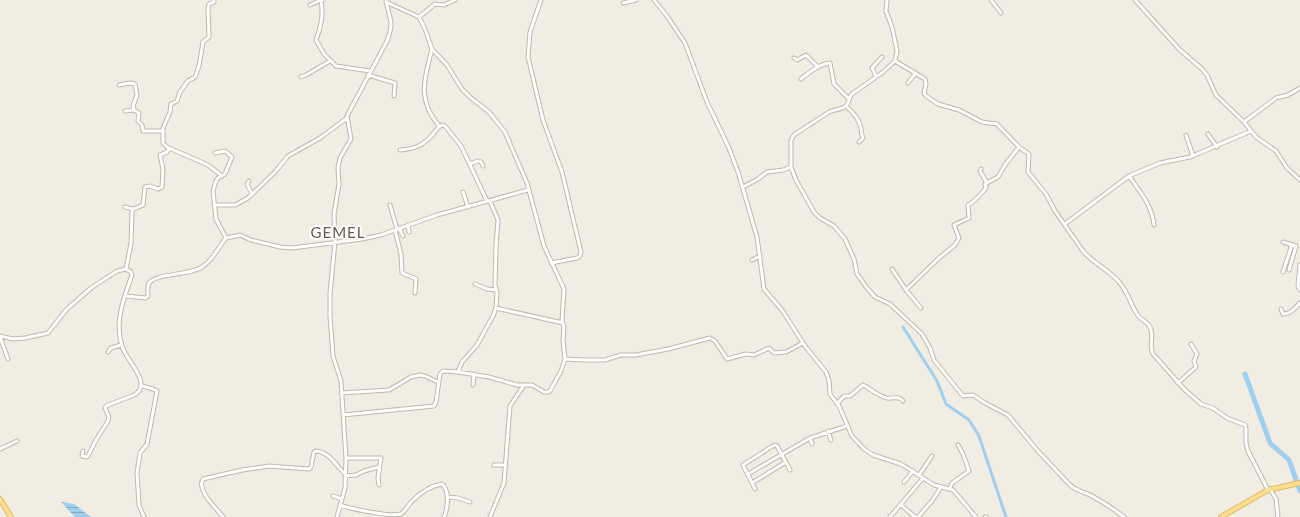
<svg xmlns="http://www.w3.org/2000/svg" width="1300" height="517" viewBox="0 0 1300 517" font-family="Lato,sans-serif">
<defs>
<pattern id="water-rules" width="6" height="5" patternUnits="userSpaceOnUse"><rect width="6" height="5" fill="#9fcfef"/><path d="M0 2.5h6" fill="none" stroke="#83a9c2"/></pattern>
</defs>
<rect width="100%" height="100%" fill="#f2ede3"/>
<!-- water -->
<path fill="url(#water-rules)" d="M61,502L74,504L91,517H75Z"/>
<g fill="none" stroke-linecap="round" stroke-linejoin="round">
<!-- canal -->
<path stroke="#9fcfef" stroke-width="3" d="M903,327L937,381L946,404L969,420L979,436L1006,517"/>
<!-- river -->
<path stroke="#9fcfef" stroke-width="5" d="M1245,374L1270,443L1289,460L1300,491"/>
<!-- minor casing -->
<g stroke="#c0b8a9" stroke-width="5">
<path id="minor" d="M323,0L321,1C324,15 321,27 316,40L324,54L336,66L370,71
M541,0L530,32L528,57L543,120L562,172L581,252L580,256L577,258L551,263
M654,0L667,16L685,43L707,102L729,148L738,172L757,237L764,289L782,310L805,346L826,372L829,380L830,394L839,406L852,436L864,449L873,455L901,464L934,485L953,490L976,517
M887,0L886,11L892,27L897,51L895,61L925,79L926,84L924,93L926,96L938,104L959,110L982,122L997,124L1019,147L1029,154L1028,172L1046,194L1055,211L1083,251C1093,263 1109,270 1119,282C1128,292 1130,303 1137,314C1140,320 1147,321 1150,327C1155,336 1148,345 1153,354L1185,390L1201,404L1213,408L1227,418L1245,425L1246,429V443L1248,451L1268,490
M991,0L1001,13
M1135,0L1179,49L1202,69L1207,75L1216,95L1244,122L1256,137L1276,151L1287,168L1300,180
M386,2L419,17L425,29L432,49L447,65L462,89L471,98L489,112L505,132L527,183L544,246L564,289L562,321L564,327L563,340L565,359
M623,3L636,0
M310,5L321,0
M419,17L435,4L444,5L455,0
M432,49C424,80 417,99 439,126
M794,58L797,60L806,55L818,67
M368,75L395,83L394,96
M876,76L872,68L882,57
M301,77L306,75L330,61
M801,79C810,72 819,64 830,63L834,84L849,99
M908,83L915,74
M119,85L130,83L135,84L137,95L133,106L134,110L139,113L138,121L142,125L143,131H163
M846,106C853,112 859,119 861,128C861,132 861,134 863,138L859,142
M125,111L134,110
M1244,122L1276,98L1288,95L1300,88
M1208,134L1217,147
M1186,135L1193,156
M169,148L208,165L222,176
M400,150C415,149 424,145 433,134C436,130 438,127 442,125L445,126L461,146L487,201
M215,153L225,151L232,157L225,174L218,178L216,181L213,191L216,219L226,238L240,235L251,240L280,247L292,248L362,239L381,235L437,215L528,190
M470,164L478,161L481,162L483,166
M791,167L796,180L814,212L820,218L834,226L845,239L854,259L857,274L867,288L875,297L890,304L922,334L930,348L934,360L963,396L973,395L985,403L1008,415L1037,450L1071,486C1077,491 1085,492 1092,496C1103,502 1114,509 1124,517
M981,169L980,171L987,183
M1129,176C1140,192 1152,205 1154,225
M249,181L247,184L252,194
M743,187L758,179L767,172L783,170L791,167V140L794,135L829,112C835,109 845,110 848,103C850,99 849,97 852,94L883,72L895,61
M463,192L468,207
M215,205H235L248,198L275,172L288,156L320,138L347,118
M390,205L397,229
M125,207L133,209
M1065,224L1129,176L1160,163L1190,157L1251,131
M408,225L409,232
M399,228L403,236
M395,230L401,254L402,273L416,279L415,293
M344,232H351L353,240
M1283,242L1296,246L1289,270
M752,260L760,256
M1300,265L1298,286L1300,290
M892,269L906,290L939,258L955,245L959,238L954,225L969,218L968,205C976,201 980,195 986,188L985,184L998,177L1005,165L1019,147
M1283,272L1292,245
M475,284L487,289L496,290
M906,290L921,308
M125,296L146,298L148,296C148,291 147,287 149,283C157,273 192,275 202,267C213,260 218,248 226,238
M496,308L563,323
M1281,309L1283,314C1291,314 1295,308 1300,303
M0,336L13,339L25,338L48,333L66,310L91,288L117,271L126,269
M0,337L8,359
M108,352L111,348L121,345
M458,372L489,377L517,385H532L544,392H548L550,391L561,371L565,359L584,360H605L621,355H636L668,349L710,338L715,341L727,359L746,354L754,355L769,348L774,353L786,352L803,343
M1178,383L1196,367L1194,361L1197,354L1191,344
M473,385L474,374
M142,386L153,389L157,391L147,444L140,453L137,473L139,505L144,517
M341,393L389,390L411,377L420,375L425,376L438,382
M837,404L844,396H850L863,385C871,389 878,396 887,398C894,399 897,395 903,401
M343,415L434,406L436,402L440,374L443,371L458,372L462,362L477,345L493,316L496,308L497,293L495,285L496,246L498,220L490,201
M828,431L831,440
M810,438L812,444
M0,449L17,441
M83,451L82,456L86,457L88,456L96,440L108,421L109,417L105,408L106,406L134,395C154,384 126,361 122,346C114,321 124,298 132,275L131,272L126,269L131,243L132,211L134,209L143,205L145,187L150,186L158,189L162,187L163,169L160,155L167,152L169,149L163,143V128L170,112L171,104L177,101L180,92L188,81L195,77L199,66L203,42L209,37L208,8L209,4L214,2V0
M346,458H381L378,478L379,485
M494,465H506
M748,474L810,438L847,426
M919,475L932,456
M346,476L356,475L364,471L379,467
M904,482L913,471
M752,483L786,462
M950,488L952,483L969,471L963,454L958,445
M755,489L743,465L771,447L775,445L777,446L790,470
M1270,489L1276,499L1278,517
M333,496L342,499
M447,497L458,498L470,502
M340,505C352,509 390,517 401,514C405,511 408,506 411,502C420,493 429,486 442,484C450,491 448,508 444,517
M901,505L915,517
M223,517C217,508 196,491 203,479L242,470L269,466L309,469L311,467L314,452L316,451C330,452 336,466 346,475
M337,517L345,488L346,458L341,381L333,356L330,316V293L335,242L334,214L339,184L338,168L340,158L351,139L347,116L387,41C395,20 389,20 386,0
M490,517L504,483L510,406L524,385
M890,517L923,478
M918,517L932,501L941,487
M985,517H986"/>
</g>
<!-- major casing -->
<g stroke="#e2ba61" stroke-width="6">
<path id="major" d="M0,499L11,517
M1221,517L1268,490L1300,483"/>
</g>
<!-- minor -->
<use href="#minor" stroke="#fff" stroke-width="3"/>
<!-- major -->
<use href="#major" stroke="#fdde91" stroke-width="4"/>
</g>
<g text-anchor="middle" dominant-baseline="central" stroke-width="4" stroke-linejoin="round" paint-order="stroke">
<!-- quarter labels -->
<g font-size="15" letter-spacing="1" fill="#665b4b" stroke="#fff">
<text x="338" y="232">GEMEL</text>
</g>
</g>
</svg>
